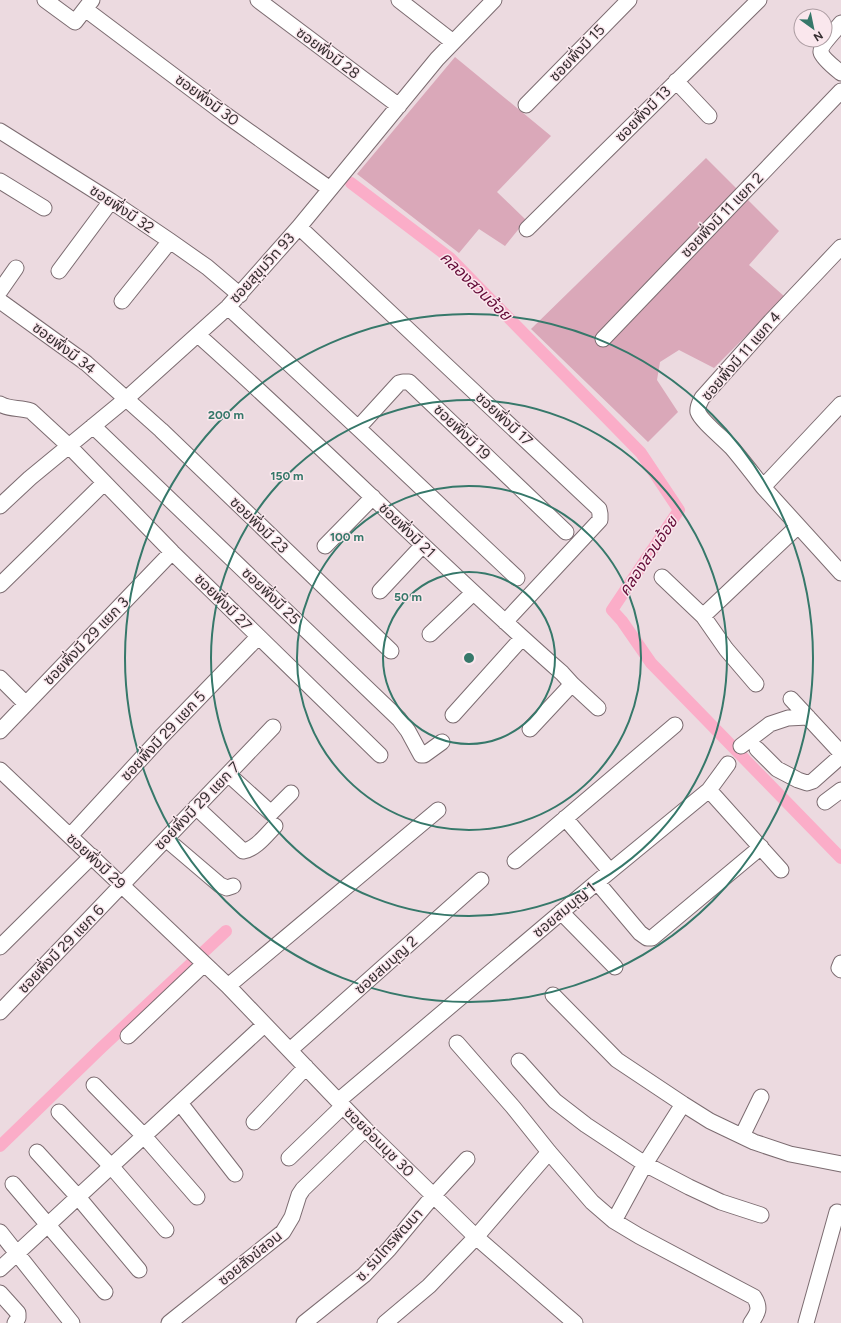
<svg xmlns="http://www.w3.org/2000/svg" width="841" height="1323" viewBox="0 0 841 1323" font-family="Figtree,'Noto Sans Thai',sans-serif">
<rect width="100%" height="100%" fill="#ecdae0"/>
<!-- grass -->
<path fill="#daa8b9" d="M455,57L551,136L497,192L526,220L505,246L479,229L459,253L357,174Z
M706,158L779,231L749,265L785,297L714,368L679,350L660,362L657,380L678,412L648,442L531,329Z"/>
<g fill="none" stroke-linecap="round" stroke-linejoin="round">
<!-- canal -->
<path stroke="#fbadc8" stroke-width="12" d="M351,183L450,258L641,453L679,510L612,610L622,621L651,663L841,858
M0,1146L100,1049L226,931"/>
<!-- minor casing -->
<g stroke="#7c6c71" stroke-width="17">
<path id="minor" d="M45,0L75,22L92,0
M258,0L399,106
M399,0L453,42
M85,9L226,115L330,189
M841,23C837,29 820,45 821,52C822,58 836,69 841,73
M676,81L709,116
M526,105L629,0
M0,131L111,201L170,241L207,267L240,295
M0,181L44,208
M299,227L599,509L600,514V520L505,622
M527,229L759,0
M59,271L111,201
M0,291L16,268
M0,301L86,363L161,430L391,651
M122,301L170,241
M228,307L358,428L517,578
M198,335C322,445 438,564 562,673L572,684L530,729
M603,339L841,91
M0,404C10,410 20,407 31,411L69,446L172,552L380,755
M841,404L763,487L841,573
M93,426L399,719L408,731L421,755H424L442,742
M358,428L399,383L403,382H409L566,532
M763,487C753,474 743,461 732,448C725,440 701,421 698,412C697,407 700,402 702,398L771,321L841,247
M0,506L30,478L126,399L228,307L299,227L437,59L494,0
M325,546L373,497
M662,577L703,616L798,526
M0,585L104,483
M380,591L423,545
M703,616L726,649L756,684
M430,634L473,593
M0,678L26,704
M572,684L598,708
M791,699L841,753
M453,715L522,638
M0,731L172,552
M741,746L770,724L788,718L808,717
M757,749L777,769L798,780L807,783L813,781L841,756
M0,770L228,986L365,1129L476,1237L575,1323
M228,774L271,813L291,793
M709,790L728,764
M825,802L841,790
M196,807L243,851C256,849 266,835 275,826
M565,818L610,871
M70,836L162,736L258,637
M166,839L220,885L227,888L233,886
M515,861L675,725
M597,882L640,933L647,938H652L761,847
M561,912L615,967
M0,947L92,856
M841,963L839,968L841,970
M228,986L438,810
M553,995L617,1060L683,1104L710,1121L754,1142L790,1154L841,1164
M0,1012L273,727
M128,1036L204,964
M457,1043L513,1107L549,1152L592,1202L614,1221L639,1236L754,1297C761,1308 758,1313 751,1323
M290,1050L481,880
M519,1061L555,1101L586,1125L645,1164L689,1187L721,1202L761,1215
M94,1085L144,1136L197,1197
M338,1101L597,882L709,790L781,870
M180,1103L235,1174
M59,1112L111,1166L166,1230
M254,1122L306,1067
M742,1136L761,1097
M37,1152L78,1197L139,1270
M289,1158L343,1106
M13,1184L105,1292
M614,1221L645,1164L683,1104
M0,1232L72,1323
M0,1269L264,1025
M0,1293L18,1313V1318L15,1323
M169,1323L283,1232L292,1217L299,1195L303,1189L365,1129
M304,1323L364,1275L389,1249L433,1196L467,1159
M385,1323L429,1286L476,1237L549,1152
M806,1323L837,1212"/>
</g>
<!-- minor -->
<use href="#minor" stroke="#fff" stroke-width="15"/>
</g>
<!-- distance rings -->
<g fill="none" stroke="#36786a" stroke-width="2">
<circle cx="469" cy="658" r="86"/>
<circle cx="469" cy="658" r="172"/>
<circle cx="469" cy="658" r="258"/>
<circle cx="469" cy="658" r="344"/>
</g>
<g text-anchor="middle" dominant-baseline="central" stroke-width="3" stroke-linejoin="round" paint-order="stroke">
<!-- street labels -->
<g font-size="15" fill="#362f31" stroke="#fae7ed">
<text transform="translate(328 53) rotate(37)">ซอยพึ่งมี 28</text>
<text transform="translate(577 53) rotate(-46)">ซอยพึ่งมี 15</text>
<text transform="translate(207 100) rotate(37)">ซอยพึ่งมี 30</text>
<text transform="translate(643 114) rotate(-45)">ซอยพึ่งมี 13</text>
<text transform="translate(122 209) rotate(34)">ซอยพึ่งมี 32</text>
<text transform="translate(722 215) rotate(-46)">ซอยพึ่งมี 11 แยก 2</text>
<text transform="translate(262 268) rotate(-48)">ซอยสุขุมวิท 93</text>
<text transform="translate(64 348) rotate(37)">ซอยพึ่งมี 34</text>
<text transform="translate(741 356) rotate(-49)">ซอยพึ่งมี 11 แยก 4</text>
<text transform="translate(504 419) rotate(43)">ซอยพึ่งมี 17</text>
<text transform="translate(462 432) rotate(44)">ซอยพึ่งมี 19</text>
<text transform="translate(259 525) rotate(44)">ซอยพึ่งมี 23</text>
<text transform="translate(407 530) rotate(44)">ซอยพึ่งมี 21</text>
<text transform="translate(271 596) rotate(44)">ซอยพึ่งมี 25</text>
<text transform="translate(223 602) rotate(45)">ซอยพึ่งมี 27</text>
<text transform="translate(86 641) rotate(-46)">ซอยพึ่งมี 29 แยก 3</text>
<text transform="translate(163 736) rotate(-47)">ซอยพึ่งมี 29 แยก 5</text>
<text transform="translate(197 806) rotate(-46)">ซอยพึ่งมี 29 แยก 7</text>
<text transform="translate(96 861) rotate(43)">ซอยพึ่งมี 29</text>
<text transform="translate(564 910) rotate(-40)">ซอยสมบุญ 1</text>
<text transform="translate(61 949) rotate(-46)">ซอยพึ่งมี 29 แยก 6</text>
<text transform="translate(386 965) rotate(-42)">ซอยสมบุญ 2</text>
<text transform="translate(379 1142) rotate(45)">ซอยอ่อนนุช 30</text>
<text transform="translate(389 1245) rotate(-48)">ซ. ร่มไทรพัฒนา</text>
<text transform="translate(250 1258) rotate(-39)">ซอยสังข์สอน</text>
</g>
<!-- water labels -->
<g font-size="16" font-style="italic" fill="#650c38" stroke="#fae7ed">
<text transform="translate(476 286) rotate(44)">คลองสวนอ้อย</text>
<text transform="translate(648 556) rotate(-56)">คลองสวนอ้อย</text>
</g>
</g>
<circle cx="469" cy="658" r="6" fill="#36786a" stroke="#fae7ed" stroke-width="2"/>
<g font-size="12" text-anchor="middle" font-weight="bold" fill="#36786a" stroke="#fae7ed" stroke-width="3" stroke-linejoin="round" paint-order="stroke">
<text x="226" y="419">200 m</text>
<text x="287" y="480">150 m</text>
<text x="347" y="541">100 m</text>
<text x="408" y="601">50 m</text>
</g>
<!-- north arrow -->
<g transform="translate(813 28) rotate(147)"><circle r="19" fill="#fae7ed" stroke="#ac9da2"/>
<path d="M0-3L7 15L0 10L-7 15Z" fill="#36786a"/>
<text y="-6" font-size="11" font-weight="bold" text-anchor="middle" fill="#362f31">N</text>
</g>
</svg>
